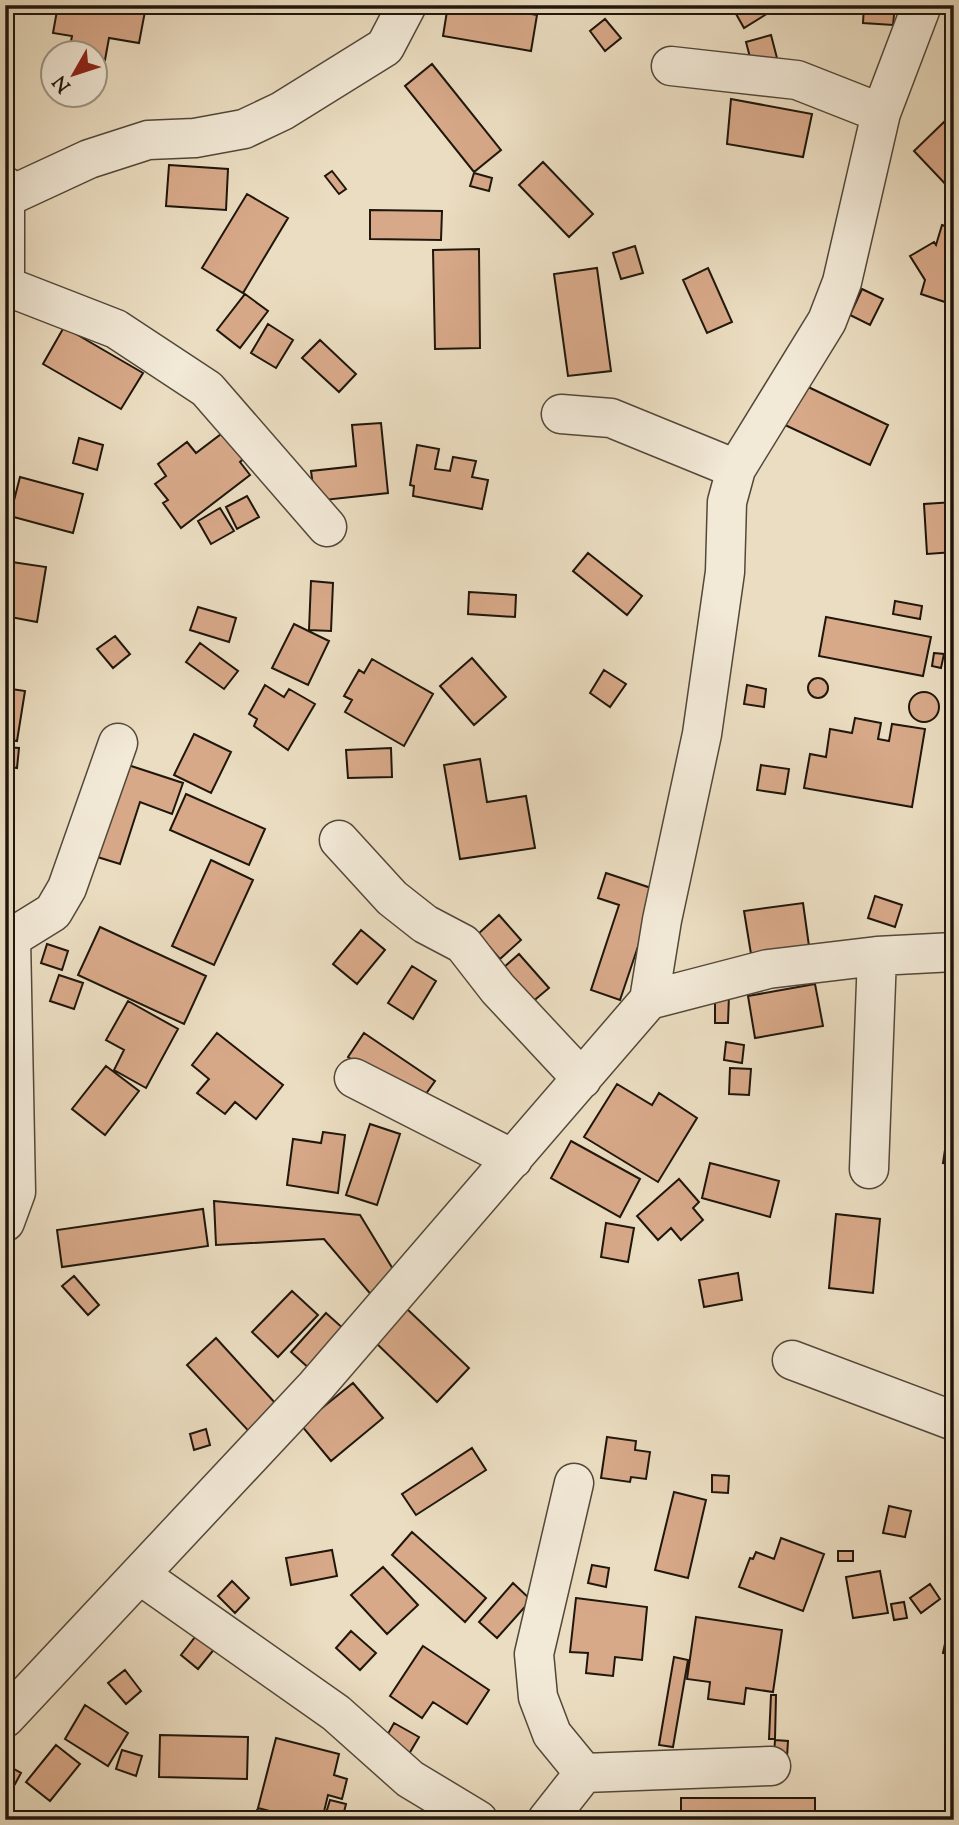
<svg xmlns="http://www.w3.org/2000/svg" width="959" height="1825" viewBox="0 0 959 1825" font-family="'Sorts Mill Goudy',serif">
<rect width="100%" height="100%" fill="#ebddc1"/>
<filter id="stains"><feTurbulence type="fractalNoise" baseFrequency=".00286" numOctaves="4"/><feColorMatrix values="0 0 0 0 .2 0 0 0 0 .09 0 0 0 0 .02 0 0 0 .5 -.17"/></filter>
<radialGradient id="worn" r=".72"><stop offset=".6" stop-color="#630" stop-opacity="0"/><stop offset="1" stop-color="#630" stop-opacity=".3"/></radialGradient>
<!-- building -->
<path fill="#d8a989" stroke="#1f160c" stroke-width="2" d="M58,5L146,6L139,43L109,38L105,60L94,58V52H69L72,36L53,33Z
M448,5H479L537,15L531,51L443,36Z
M731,5H781L744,28Z
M864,5H895L893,25L863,23Z
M605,19L621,38L605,51L590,31Z
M771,35L777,58L752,65L746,42Z
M432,64L501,150L474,172L405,86Z
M731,99L812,114L803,157L727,144Z
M944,122L954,132L952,191L914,151Z
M543,162L593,214L569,237L519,185Z
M169,165L228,169L226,210L166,206Z
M332,171L346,189L339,194L325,176Z
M474,173L492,178L489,191L470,186Z
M247,194L288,218L243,293L202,268Z
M370,210L442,211L441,240L370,239Z
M942,225L954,229V305L921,294L925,280L910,256L934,242L936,245Z
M635,246L643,273L621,279L613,253Z
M479,249L480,348L435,349L433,250Z
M597,268L611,371L568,376L554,274Z
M708,268L732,322L707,333L683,280Z
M862,289L883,299L870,325L850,315Z
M245,294L268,311L240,348L217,330Z
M268,324L293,340L276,368L251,353Z
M64,327L143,373L121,409L43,364Z
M320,340L356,374L339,392L302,358Z
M804,385L888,425L870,465L785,425Z
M381,423L388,493L315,501L311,471L356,466L352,425Z
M233,425L253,451L240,462L250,475L181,528L163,503L168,500L155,484L166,476L158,464L187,442L196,453Z
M79,438L103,445L97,470L73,463Z
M417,445L439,449L435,469L450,471L453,457L476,461L472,477L488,480L482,509L413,496L414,486L410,485Z
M20,477L83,494L73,533L10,516Z
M247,496L259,517L237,529L226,507Z
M954,502V552L927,554L924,504Z
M220,508L234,531L211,544L198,521Z
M588,553L642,596L627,615L573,571Z
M5,561L46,567L37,622L5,616Z
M311,581L333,583L331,631L309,630Z
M469,592L516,595L515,617L468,614Z
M895,601L922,606L920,619L893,614Z
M198,607L236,618L229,642L190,630Z
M826,617L931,637L923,676L819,656Z
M294,624L329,641L308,685L272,668Z
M115,636L130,654L113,668L97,649Z
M200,643L238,671L224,689L186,662Z
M934,653L944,654L941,668L932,666Z
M472,658L506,697L474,725L440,686Z
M372,659L433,694L404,746L345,712L352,700L344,696L359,670L364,673Z
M604,670L626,684L610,707L590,693Z
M808 688a10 10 0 1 1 20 0a10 10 0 1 1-20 0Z
M265,685L284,697L289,689L315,704L288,750L254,726L257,719L249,714Z
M747,685L766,689L764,707L744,704Z
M5,688L25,691L17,741L5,739Z
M909 707a15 15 0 1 1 30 0a15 15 0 1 1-30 0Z
M855,718L881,723L878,739L889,741L892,724L925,729L912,807L804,788L810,754L826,757L830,729L852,733Z
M194,734L231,752L211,793L174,775Z
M5,747L19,748L17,768L5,766Z
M391,748L392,777L348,778L346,750Z
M480,759L487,802L526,796L535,848L460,859L444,765Z
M122,763L183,783L172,814L140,802L120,864L91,855Z
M761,765L789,769L785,794L757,790Z
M186,794L265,829L249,865L170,830Z
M211,860L253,880L214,965L172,946Z
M606,873L657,890L620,1000L591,990L619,905L598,898Z
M875,896L902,905L895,927L868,918Z
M803,903L809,946L751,954L744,911Z
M499,915L521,940L500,959L478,934Z
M100,927L206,976L184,1024L78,975Z
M361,930L385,950L357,984L333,964Z
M47,944L68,951L62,970L41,963Z
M519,954L549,988L525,1008L495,975Z
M412,966L436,981L413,1019L388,1003Z
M59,975L83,983L74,1009L50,1001Z
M815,984L823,1026L755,1038L748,996Z
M715,994L729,995L728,1023H715Z
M128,1001L178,1029L146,1088L114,1070L124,1050L106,1040Z
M217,1033L283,1085L256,1119L235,1102L225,1114L197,1093L209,1079L192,1065Z
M364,1033L435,1081L418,1105L348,1057Z
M726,1042L744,1045L742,1063L724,1060Z
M106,1066L139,1091L105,1135L72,1109Z
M730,1068L751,1069L749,1095L729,1094Z
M617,1084L652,1105L659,1093L697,1118L658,1182L584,1137Z
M951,1110H954V1164L943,1163Z
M370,1124L400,1134L377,1205L346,1195Z
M323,1132L345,1135L338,1193L287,1185L293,1139L321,1143Z
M571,1141L640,1179L620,1217L551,1178Z
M710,1163L779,1181L770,1217L702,1198Z
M679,1179L699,1202L693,1208L703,1220L681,1240L671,1228L658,1240L637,1216Z
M214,1201L360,1215L399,1279L373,1297L324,1239L216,1245Z
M203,1209L208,1246L62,1267L57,1230Z
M836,1214L880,1219L873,1293L829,1288Z
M606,1223L634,1228L628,1262L601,1257Z
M738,1273L742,1300L704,1307L699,1280Z
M74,1276L99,1305L88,1315L62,1286Z
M292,1291L318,1315L278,1357L252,1332Z
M406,1308L469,1368L437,1402L374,1341Z
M326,1313L346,1331L311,1370L291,1352Z
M216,1338L286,1415L258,1441L187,1365Z
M353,1383L383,1418L331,1461L301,1425Z
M206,1429L210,1445L194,1450L190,1434Z
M607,1437L636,1441L635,1450L650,1452L646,1479L631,1477L630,1482L601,1478Z
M472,1448L486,1470L416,1515L402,1494Z
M712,1475L729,1476L728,1493L712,1492Z
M674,1492L706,1500L688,1578L655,1570Z
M889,1506L911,1511L905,1537L883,1533Z
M412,1532L486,1598L465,1622L392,1555Z
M781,1538L824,1554L803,1611L739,1587L750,1558L753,1559L756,1552L774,1559Z
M332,1550L337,1576L291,1585L286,1558Z
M838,1551H853V1561H838Z
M592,1565L609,1568L606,1587L588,1583Z
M383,1567L418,1605L387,1634L351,1595Z
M880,1571L888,1613L853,1618L846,1577Z
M232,1581L249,1598L235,1613L218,1596Z
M513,1583L531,1600L497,1638L479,1622Z
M930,1584L940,1599L921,1613L910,1598Z
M576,1598L647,1607L642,1660L615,1657L613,1676L586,1673L588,1653L570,1652Z
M904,1602L907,1618L894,1620L891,1604Z
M954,1603V1655L943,1653Z
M696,1617L782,1630L773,1692L746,1688L744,1704L708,1699L710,1682L687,1679Z
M351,1631L376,1653L360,1670L336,1648Z
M199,1632L216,1647L198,1669L181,1655Z
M423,1646L489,1690L467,1724L433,1702L422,1718L390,1696Z
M674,1657L688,1660L673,1747L659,1745Z
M125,1670L141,1691L126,1704L108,1683Z
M771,1695H776L775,1739H769Z
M85,1705L128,1733L108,1766L65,1739Z
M394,1723L419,1737L409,1754L384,1741Z
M160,1735L248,1737L247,1779L159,1777Z
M276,1738L339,1754L334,1775L347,1779L342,1799L328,1795L322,1820H304L258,1808Z
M775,1740L788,1741L787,1757L774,1756Z
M56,1745L80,1764L50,1801L26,1782Z
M122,1750L142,1756L136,1776L116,1769Z
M5,1764L21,1773L15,1784L5,1778Z
M681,1798H815V1820H681Z
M330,1800L346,1804L342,1820H324Z
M257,1810L288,1820H254Z"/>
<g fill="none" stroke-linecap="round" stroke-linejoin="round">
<!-- minor casing -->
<g stroke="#524839" stroke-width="41">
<path id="minor" d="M671,66L797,80L881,113
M5,186V293
M7,197L89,159L148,140L195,138L244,129L282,111L385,47L407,5
M8,287L116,329L207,389L327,527
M561,414L611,418L736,469
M339,840L392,898L425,924L463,944L498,989L582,1079
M5,939L11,938L53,912L67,888L118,743
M649,1000L768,969L877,956L954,952
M354,1078L513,1159
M869,1169L877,956
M5,1222L16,1192L11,938
M792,1360L954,1421
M140,1575L336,1713L410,1779L478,1820
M5,1718L316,1386L649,1000L662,920L702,734L725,572L727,502L736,469L827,321L842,282L881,113L922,5
M584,1773L771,1766
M547,1820L584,1773L552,1734L538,1697L534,1654L574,1483"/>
</g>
<!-- minor -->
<use href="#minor" stroke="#f2e9d7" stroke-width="38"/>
</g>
<!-- margin -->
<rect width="959" height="1825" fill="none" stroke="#ebddc1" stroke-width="28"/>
<rect x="7" y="7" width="945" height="1811" fill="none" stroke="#1f160c" stroke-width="3.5"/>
<rect x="14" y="14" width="931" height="1797" fill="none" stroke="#1f160c" stroke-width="2"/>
<!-- north arrow -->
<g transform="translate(74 74) rotate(231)"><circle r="33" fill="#f2e9d7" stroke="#9e9586" stroke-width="2"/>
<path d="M0-5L12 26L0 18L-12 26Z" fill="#8f2418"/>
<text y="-10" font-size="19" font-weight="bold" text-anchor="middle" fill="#1f160c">N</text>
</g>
<rect width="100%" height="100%" filter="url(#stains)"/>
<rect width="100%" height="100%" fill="url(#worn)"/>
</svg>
